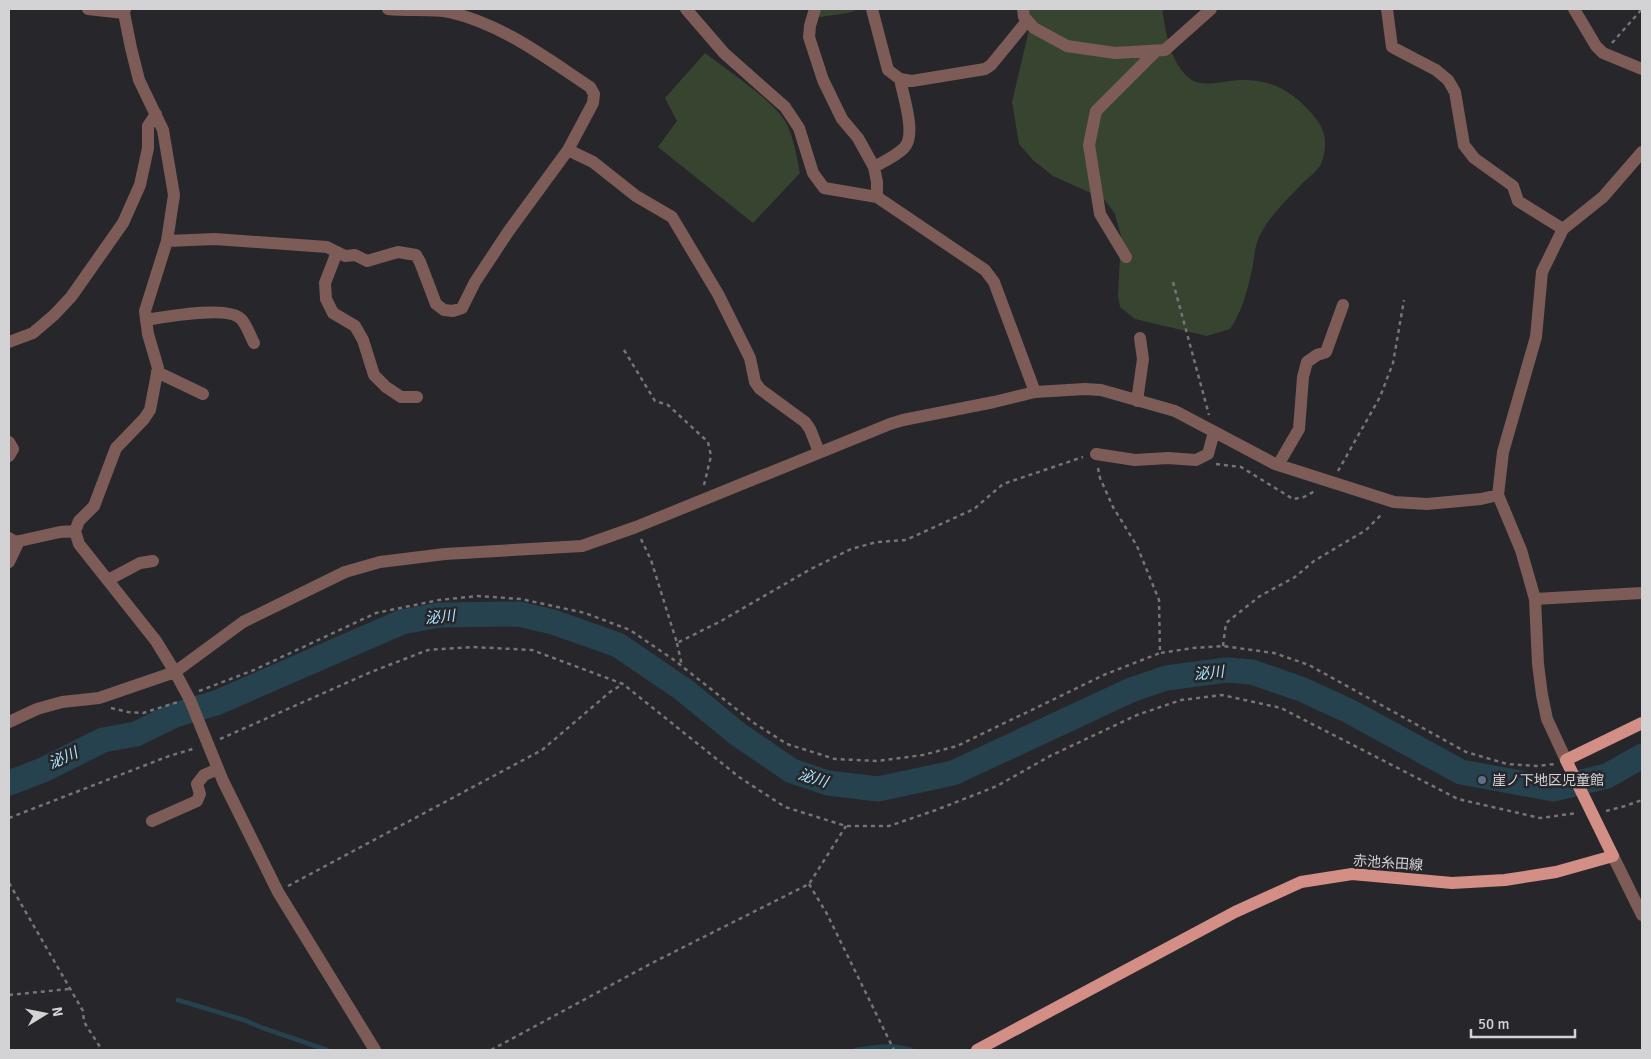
<svg xmlns="http://www.w3.org/2000/svg" width="1651" height="1059" viewBox="0 0 1651 1059" font-family="Signika,'Noto Sans JP',sans-serif">
<rect width="100%" height="100%" fill="#27262b"/>
<!-- green -->
<path fill="#374530" d="M808,9H859L848,13L820,17Z
M1029,9H1162C1166,33 1170,65 1192,80C1203,88 1228,80 1241,80C1272,79 1293,92 1313,115C1327,131 1328,145 1321,164C1317,172 1306,179 1300,186C1284,202 1268,218 1258,239C1255,247 1254,257 1253,265C1248,288 1243,310 1230,329L1207,336L1135,319L1120,307L1118,296L1121,236L1115,214L1104,199L1053,176L1033,160L1019,144L1012,102L1029,30Z
M705,53C727,70 771,99 785,121C793,134 797,158 800,173L753,223L658,147L677,121L665,98Z"/>
<g fill="none" stroke-linecap="round" stroke-linejoin="round">
<!-- stream -->
<path stroke="#25424e" stroke-width="4.5" d="M178,1000L244,1020L263,1028L327,1050
M856,1050C874,1047 893,1044 911,1050"/>
<!-- river -->
<path stroke="#25424e" stroke-width="25" d="M9,783L43,770L103,740L136,734L175,715L216,703L402,622L439,615L519,614L553,622L618,645L684,690L739,735L792,771L828,783L878,789L953,773L1131,690L1166,678L1227,670L1252,672L1301,689L1349,711L1461,772L1553,789L1607,776L1642,756"/>
<!-- path -->
<path stroke="#757478" stroke-width="2.5" stroke-dasharray="4 4" stroke-linecap="butt" d="M1612,43L1642,9
M1173,282L1209,415
M624,350L655,401L668,405L708,442L711,456L704,485
M1216,464L1241,467L1293,499L1304,497L1315,491
M1098,468L1100,478L1113,507L1137,546L1159,600L1160,653L1193,648L1223,646L1274,653L1309,665L1466,752L1507,764L1536,766L1555,764
M1338,471L1380,397L1393,363L1404,300
M641,539L651,560L677,643L721,621L809,570L851,549L877,542L906,540L974,509L1003,484L1083,457
M677,643L682,666
M1223,646L1226,623L1260,596L1295,577L1314,561L1366,530L1383,513
M199,691L254,670L376,613L439,600L478,596L521,599L585,613L630,630L674,660L754,723L787,744L835,759L877,761L923,755L957,746L1106,674L1160,653
M111,708L128,712L143,713L178,702
M220,739L371,672L428,650L473,647L532,650L623,684L739,777L785,807L846,826H889L936,810L997,786L1050,756L1137,715L1181,700L1222,695L1281,708L1458,799L1540,818L1578,813
M1606,811L1625,806L1642,800
M9,818L169,756L196,748
M9,883L83,1011L84,1022L102,1050
M809,884L827,914L894,1050
M288,886L542,750L610,692L623,684
M9,995L69,989
M491,1050L652,963L809,884L846,826"/>
<!-- minor -->
<path stroke="#7d5b57" stroke-width="12" d="M88,9L124,13
M125,9L124,13L131,48L139,80L163,130L174,195L167,241L145,311L148,334L158,368L150,410L144,419L116,448L94,506L79,521L75,531L79,544L156,641L175,672L190,700L223,781L278,892L375,1050
M686,9L724,53L785,107L799,128L813,173L824,188L877,197L985,270L994,282L1035,392
M815,9L810,26L809,37L823,80L842,119L858,138L874,167L877,182V197
M872,9L888,70L900,79L912,81L985,69L991,65L1027,21
M1023,9L1024,17L1034,28L1067,46L1115,53L1165,50L1211,9
M1387,9L1392,47L1436,70L1448,80L1455,92L1464,145L1474,158L1513,186L1518,201L1563,229
M1574,9L1596,46L1603,53L1642,69
M568,150L593,162L636,196L672,217L718,294L750,358L755,382L760,389L805,422L810,429L819,452
M874,167C883,162 896,156 904,148C917,135 903,96 900,79
M167,241L215,239L327,247L345,256L355,255L367,261L398,252L416,255L420,262L436,304L444,310L453,311L462,308L475,282L508,232L568,150L593,103L594,94L590,87C546,58 502,24 449,12C432,9 407,11 388,9
M337,252L325,283L326,299L333,313L355,326L363,340L374,375L386,387L401,397H417
M1126,257L1100,214L1089,145L1096,111L1156,51
M146,320C165,317 228,305 241,319C247,325 250,336 254,343
M9,342L33,333L54,315L71,297L123,223L140,185L148,148V126L156,114
M157,372L203,394
M1137,401L1143,359L1140,338
M9,442L13,449L9,456
M1096,454L1135,460L1168,458L1196,460L1208,454L1214,432
M1278,465L1299,429L1303,377L1307,362L1317,355L1326,352L1343,305
M9,538L15,542L60,532L75,531
M9,562L19,541
M108,580L140,563L153,561
M1535,599L1642,593
M9,722L37,709L62,702L99,698L175,672L243,622L345,572L380,562L445,554L582,546L636,527L890,424L903,420L994,402L1035,392L1085,389L1101,390L1175,411L1275,464L1394,502L1427,504L1481,499L1498,495
M1566,760L1547,719L1542,695L1538,664L1535,599L1521,550L1498,495L1503,452L1536,337L1542,272L1563,229L1603,197L1642,152
M152,821L197,801L200,794L197,784L204,775L218,769
M1613,856L1642,915"/>
<!-- major -->
<path stroke="#d38e85" stroke-width="12" d="M977,1050L1235,912L1301,882L1352,874L1452,883L1505,880L1556,872L1613,856L1566,760L1642,723"/>
</g>
<!-- markers -->
<circle fill="#5c6f8a" stroke="#27262b" stroke-width="2" cx="1482" cy="780" r="5"/>
<g text-anchor="middle" dominant-baseline="central" stroke-width="5" stroke-linejoin="round" paint-order="stroke">
<!-- poi labels -->
<g font-size="14" fill="#d3d3d6" stroke="#27262b" text-anchor="start">
<text x="1492" y="780">崖ノ下地区児童館</text>
</g>
<!-- street labels -->
<g font-size="14" fill="#d3d3d6" stroke="#27262b">
<text transform="translate(1388 863) rotate(4)">赤池糸田線</text>
</g>
<!-- water labels -->
<g font-size="15" font-style="italic" fill="#a8e5ff" stroke="#27262b">
<text transform="translate(440 617) rotate(-6)">泌川</text>
<text transform="translate(1209 673) rotate(-6)">泌川</text>
<text transform="translate(63 758) rotate(-24)">泌川</text>
<text transform="translate(813 778) rotate(17)">泌川</text>
</g>
</g>
<!-- border -->
<rect width="1651" height="1059" fill="none" stroke="#d3d3d6" stroke-width="20"/>
<!-- north arrow -->
<g transform="translate(45 1014) rotate(80)" stroke="#27262b" stroke-width="4" paint-order="stroke">
<path d="M0-4L9 19L0 12L-9 19Z" fill="#d3d3d6"/>
<text y="-8" font-size="14" font-weight="bold" text-anchor="middle" fill="#d3d3d6">N</text>
</g>
<!-- scale -->
<path d="M1471 1029v8h104v-8" fill="none" stroke="#d3d3d6" stroke-width="2.5"/>
<text x="1478" y="1029" font-size="15" fill="#d3d3d6" stroke="#27262b" stroke-width="4" paint-order="stroke">50 m</text>
</svg>
